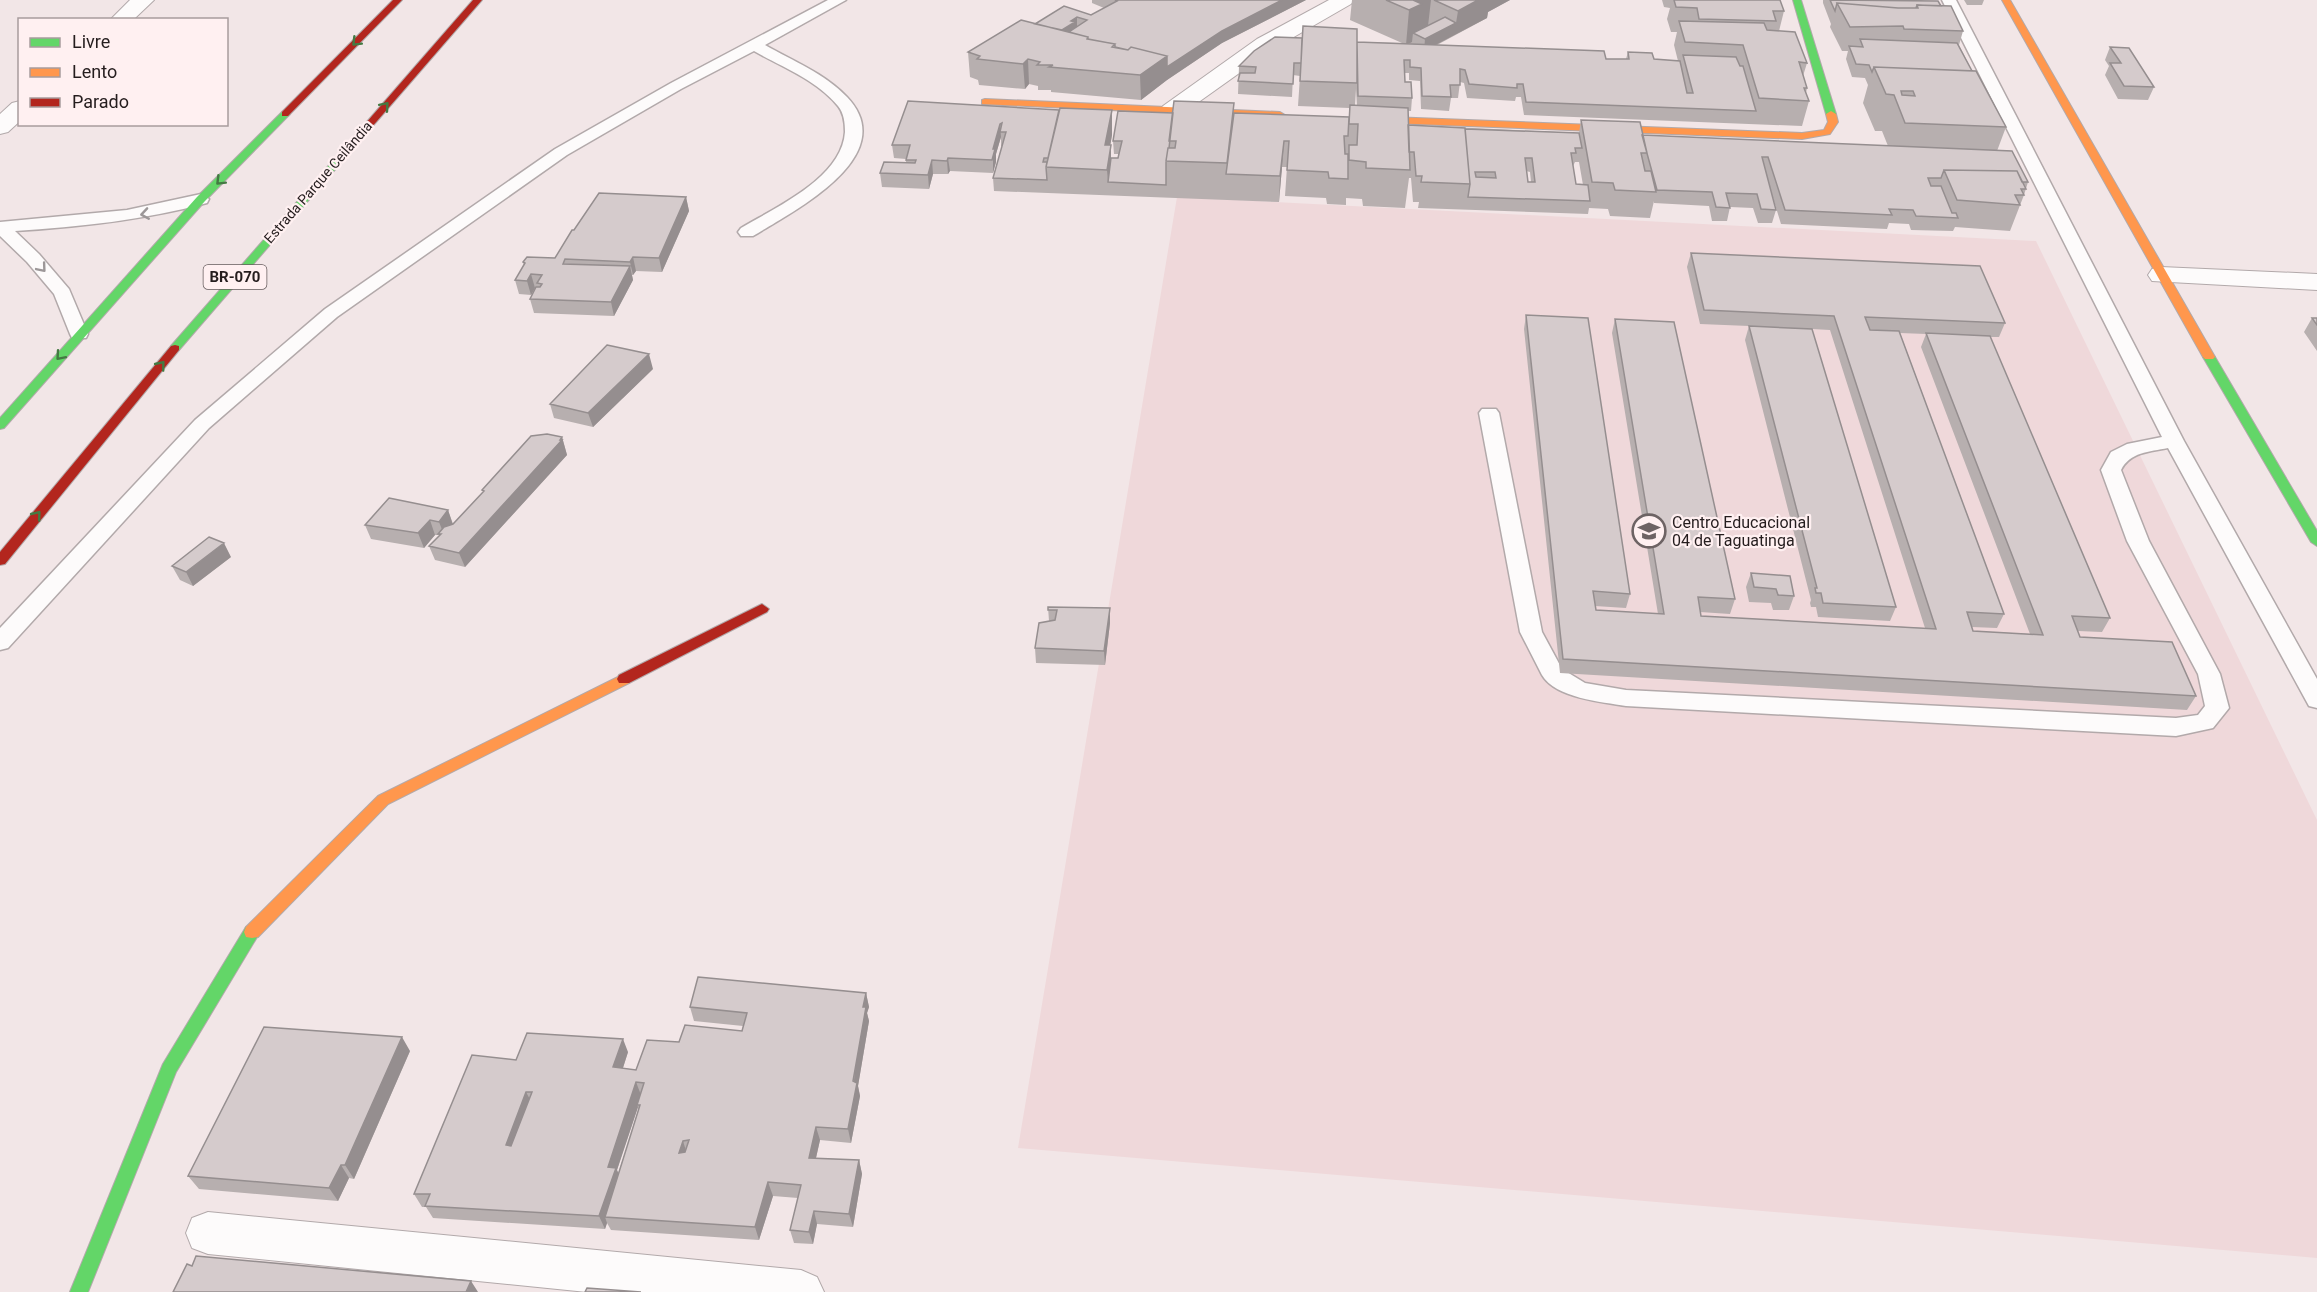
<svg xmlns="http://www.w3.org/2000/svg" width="2317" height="1292" viewBox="0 0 2317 1292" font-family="Roboto,sans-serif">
<rect width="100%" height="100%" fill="#f2e6e7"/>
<!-- built -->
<path fill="#efd8da" d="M1177,197L2036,241L2317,820V1258L1018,1148Z"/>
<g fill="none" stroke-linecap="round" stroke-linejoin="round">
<!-- lane casing -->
<g stroke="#b2a9aa" stroke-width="3">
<path id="lane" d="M828,0H846L765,45C793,61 824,73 847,97C903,156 792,212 753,236H741L738,232L741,228C776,207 842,178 845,132C845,123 844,113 838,106C817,80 782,67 754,51L681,89L567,155L337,317L209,428L8,648L0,650V628L195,420L325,309L555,149L671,83Z
M1942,0H1956L2184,441L2317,679V708L2309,706L2168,448C2149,452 2130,452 2121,470L2149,541L2220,674L2229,708L2213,728L2176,736L1626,706C1602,702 1555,698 1542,675L1520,632L1479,413L1482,409H1496L1499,413L1542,632L1562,669L1585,683L1626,690L2176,718L2198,715L2205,706L2198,674L2127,541L2101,470L2111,452L2127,444L2162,437Z
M201,194L209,199L207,203C144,220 80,227 15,231L39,254L69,289L88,334L86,338H72L70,334L54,294L27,262L0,236V222L127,210Z"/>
</g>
<!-- street casing -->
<g stroke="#b2a9aa" stroke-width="2">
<path id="street" d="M130,0H154L133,20H110Z
M1329,0H1354L1351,4L1273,49L1179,116L1171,118L1163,116L1159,111L1163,106L1257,39Z
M20,101V121L8,132L0,134V114L12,103Z
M2161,267L2317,274V290L2152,281L2148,275L2152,269Z
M208,1212L801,1270L817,1277L824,1292H587L208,1254L192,1248L186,1233L192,1218Z"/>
</g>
<!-- fast casing -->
<g stroke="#b2a9aa" stroke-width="2">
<path id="fast" d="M1793,0H1801L1836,114L1834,116L1826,114Z
M282,112L290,114L205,201L4,428L0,429V418L197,197Z
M348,146L351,147V151L179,350H171V346L345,147Z
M2209,354L2215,357L2317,531V546L2311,542L2203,357Z
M252,926L258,927L260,932L176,1072L88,1292H70L163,1064L246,927Z"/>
</g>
<!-- slow casing -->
<g stroke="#b2a9aa" stroke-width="2">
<path id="slow" d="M2002,0H2010L2215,357L2213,359H2205L2203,357Z
M985,99L1280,112L1285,115L1280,118L982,104V100Z
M1831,111L1836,114L1838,122L1830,134L1802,139L1364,122L1359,119L1364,116L1802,133L1824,130L1828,122L1826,114Z
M624,674L629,675L631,679L629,683L388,804L258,937L252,938L246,937L244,932L246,927L378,796Z"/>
</g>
<!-- jam casing -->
<g stroke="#b2a9aa" stroke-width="2">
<path id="jam" d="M393,0H402L288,116H282V112Z
M473,0H482L351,151H345V147Z
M175,345L179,346V350L5,564L0,565V552L171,346Z
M762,604L769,609L767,612L629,683H619L617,679L619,675Z"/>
</g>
<!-- lane -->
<use href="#lane" fill="#fdfbfb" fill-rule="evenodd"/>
<!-- street -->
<use href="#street" fill="#fdfbfb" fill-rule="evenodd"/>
<!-- fast -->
<use href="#fast" fill="#63d668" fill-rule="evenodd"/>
<!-- slow -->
<use href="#slow" fill="#ff974d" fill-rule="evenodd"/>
<!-- jam -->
<use href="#jam" fill="#b3261e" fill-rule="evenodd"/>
</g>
<!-- wall -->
<path fill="#b7afaf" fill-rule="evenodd" d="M1092,0H1306L1222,43L1167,80L1141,100L1051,92V90H1038V86L1029,84L1025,89L979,85L978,80L970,77L968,52L1035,24L1064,6L1091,15L1104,8L1092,3Z
M1352,0H1510L1488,12L1487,18L1437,45L1606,59H1626L1628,52L1654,59L1678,61L1674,45L1677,32H1671L1667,19L1670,8L1664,7L1662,0H1780L1784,11L1779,31L1807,63L1803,76L1807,88L1806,93L1809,101L1802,126L1524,115L1521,97H1516L1515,101L1467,98L1464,83L1460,82L1458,98H1451L1449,111L1421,109L1420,81L1409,80V73H1405V82L1412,98L1411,111H1408V125L1579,133L1581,120L1642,135L1888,146L1882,131H1875L1863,103L1868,85L1865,78L1852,77L1846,59L1848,51H1842L1830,27L1831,24L1823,3V0H1921L1941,6L1963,31L1959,45L1972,71L2006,127L1997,151L2028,182L2024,195L2010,231L1955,227L1953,231L1911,230L1909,224L1889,223L1887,229L1781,224L1770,188L1776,210L1772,223H1758L1753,208L1730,207L1727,221H1712L1709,206L1654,203V201L1650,218L1610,216L1608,209L1589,208L1588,214L1418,208L1419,202H1413L1411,178H1409L1405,208L1363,206L1362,199L1346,198V205L1327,204L1326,198L1285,196L1287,167H1282L1279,202L994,191L993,178L1002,146H1001V137L996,154V162L993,173L950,171L948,174H933L929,189L882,187L880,173L906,163V159L894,158L892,145L1059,110H1112V135L1110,145L1111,158H1118V154H1114L1113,141L1173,113L1234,103L1233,114L1349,117V108L1298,106L1300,76L1293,75L1292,97L1238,94L1239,66L1357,42L1402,43L1350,20ZM1356,89L1357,106L1355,105ZM1575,162H1579L1583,185L1576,184L1573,166ZM1526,171L1530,172L1531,182H1528Z
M1964,0H1984L1982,5H1967Z
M2110,47L2154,87L2148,100L2118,99L2105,75L2109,66L2105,60Z
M686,197L689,211L662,272L636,271L633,275H632L633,280L614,316L534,313L530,299L536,288L531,295L519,294L515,280L524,265L523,262L555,258L574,230Z
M1691,253L2005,323L1999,337H1990L2110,618L2102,632L2078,631L2080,637L2196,696L2187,710L1560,673L1524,329L1526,315L1630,594L1626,608L1595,606L1596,610L1658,614L1612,333L1615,319L1735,599L1730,614L1700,612L1701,616L1925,628L1830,330L1812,329L1896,607L1890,621L1818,617L1816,607H1811L1810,603L1811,600L1745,340L1749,326L1700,324L1687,267ZM1900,333L1926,334L1921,347L2030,634L1973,631L1972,627L1997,628L2004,614Z
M2312,318H2317V351L2304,332Z
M653,369L593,427L554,418L550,404Z
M562,437L567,455L465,567L435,560L429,546L439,536V535H435L424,548L371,539L365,525L448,510L453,524L483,492L482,490Z
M231,557L193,586L180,580L172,566Z
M1751,573L1794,596L1789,610H1773L1771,603L1749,602L1746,587Z
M1048,607L1110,623L1105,665L1036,663L1035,648L1049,621Z
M866,993L869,1007L867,1013L869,1021L858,1086L860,1096L851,1143L820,1140L816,1158L859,1160L862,1174L853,1227L817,1224L813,1244L794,1243L790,1230L798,1198L773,1196L759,1240L611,1230L607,1223L605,1229L433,1218L426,1207H422L414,1194L516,1060L628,1052L623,1068L636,1070L679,1042L742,1031L743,1026L694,1021L690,1007ZM638,1107L639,1110L618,1174L617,1170Z
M410,1051L354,1179L349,1178L338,1201L199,1189L188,1176Z"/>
<!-- shaded-wall -->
<path fill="#958e8f" d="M1282,0H1306L1222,43L1167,80L1141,100L1140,75L1167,56L1222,31Z
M1414,0H1431L1428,26L1413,33L1412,42L1406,45L1409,10Z
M1478,0H1510L1488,12L1487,18L1424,51L1425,39L1456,23L1458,11Z
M1077,17V30L1048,39L1071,21Z
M1028,59L1029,84L1025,89L1023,64Z
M1112,110V135L1106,171L1105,145Z
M1000,124L1001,137L996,154V162L993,173V149Z
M1284,141L1282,167L1279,202L1280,176Z
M1111,145V171L1108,182L1107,170Z
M948,158L950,171L948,174L947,161Z
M932,160L933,174L929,189L928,175Z
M686,197L689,211L662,272L659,258Z
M633,257L636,271L633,275L630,262Z
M630,266L633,280L614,316L611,302Z
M531,274L535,288L531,295L527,281Z
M649,354L653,369L593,427L588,413Z
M562,437L567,455L465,567L459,553Z
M448,510L453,525L445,537L439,522Z
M430,520L435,535L424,548L418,533Z
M224,543L231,557L193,586L186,572Z
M1110,608V623L1105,665L1104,651Z
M866,993L869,1007L867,1013L869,1021L858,1086L860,1096L851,1143L848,1129L863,1007Z
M402,1037L410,1051L354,1179L345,1165Z
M623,1039L628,1052L619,1080L613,1067Z
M636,1082L641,1095L637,1105L638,1107L617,1170L622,1181L605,1217L607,1223L605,1229L599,1216L608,1167Z
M526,1092L533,1105L512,1159L506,1145Z
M816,1127L820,1140L813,1171L809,1158Z
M683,1141L687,1154L679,1153Z
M859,1160L862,1174L853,1227L849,1214Z
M341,1165L349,1178L338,1201L329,1188Z
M768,1182L773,1196L759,1240L755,1227Z
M814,1211L817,1224L813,1244L809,1232Z
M471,1281L478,1292H466Z"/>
<!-- building -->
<path fill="#d5cbcc" stroke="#958e8f" stroke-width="1.5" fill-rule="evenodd" d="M1115,0H1282L1222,31L1167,67V56L1131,47L1128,50L1115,47V44L1088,39V37L1069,32L1087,20L1077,17L1071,21L1075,22L1062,30L1035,24L1064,6L1091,15L1117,1Z
M1386,0H1414H1413L1422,4L1409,10Z
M1434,0H1478L1458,11Z
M1674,0H1780L1784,11H1773L1776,21L1699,19L1697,8L1676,7Z
M1830,0L1938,1L1941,6L1917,5L1916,8H1898L1837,3L1835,11Z
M1837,3L1898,8H1918L1917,5L1951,6L1963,31L1904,29L1903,26L1850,27Z
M1445,17L1456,23L1425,39L1413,33Z
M1021,20L1088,37L1087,39L1115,44L1112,47L1128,50L1131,47L1167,56L1140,75L1049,67L1053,65H1037L1040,62L1028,59L1023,64L977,59L980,56L968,52Z
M1679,21L1764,23L1767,30L1795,32L1807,63L1799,62L1807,88H1804L1809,101L1759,98L1743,45L1685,42Z
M1303,26L1357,29V83L1300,81Z
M1275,37L1302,38L1301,63H1294L1293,84L1238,81L1240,73H1255L1256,67L1239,66L1254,51Z
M1860,39L1957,43L1972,71L1874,67L1872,72L1869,65L1856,64L1849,46L1863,47Z
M1357,42L1604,51L1606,59H1629L1628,52L1652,53L1654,59L1680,61L1687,93H1693L1683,55L1736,57L1740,66H1743L1756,111L1526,102L1523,84H1517V88L1469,84L1465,70L1460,69V85H1450L1451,97L1422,96L1421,68L1410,67V60H1404L1405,82H1411L1412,98L1358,96Z
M2110,47L2129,48L2154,87L2124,86L2110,63H2121Z
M1874,67L1976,71L2006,127L1905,123L1894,95L1886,94ZM1901,91H1913L1915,96L1902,95Z
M908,101L1059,110L1048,158H1044L1043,162H1047L1046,167L1047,180L993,178L1006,132H1000L1002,123L1000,124L993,149H995L992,160L948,158L947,161L932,160L928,175L880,173L884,162L915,163L916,160H906L910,145H892Z
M1174,101L1234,103L1227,163L1166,161L1168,148H1175L1176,141H1169Z
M1350,105L1408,108L1410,170L1366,168V162L1349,160V145H1357L1358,124H1349Z
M1060,108L1112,110L1105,145H1111L1107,170L1046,167Z
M1118,111L1173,113L1169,148H1168L1166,161V185L1108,182L1111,158H1118L1122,141H1113Z
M1234,113L1349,117L1348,136H1344L1345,154H1348V179L1329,178L1328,172L1287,170L1289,141H1284L1280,176L1226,174Z
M1581,120L1640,122L1647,153H1641L1645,171H1651L1656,192L1615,190L1613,183L1592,182Z
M1408,125L1465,128L1470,184L1421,182L1422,176H1416L1414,152H1409Z
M1465,129L1579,133L1582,148H1575L1576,153H1571L1576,184L1588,185L1590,201L1468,197L1470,184ZM1525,158H1532L1535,182H1528ZM1475,172H1495L1496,178L1476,177Z
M1642,135L2012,151L2028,182H2022L2017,171L1944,170L1941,178H1928L1931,186H1941L1952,213H1956L1958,218L1916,216L1913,210L1889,209L1892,215L1785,210L1768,157H1762L1776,210L1761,209L1757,194L1726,193L1730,208L1716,207L1712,192L1657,190Z
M1944,170L2017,171L2026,189H2021L2024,195H2015L2020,205L1957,200Z
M599,193L686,197L659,258L633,257L630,262L565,259L563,264L630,266L611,302L530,299L536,287H540L542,284L537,283L542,275L531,274L527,281L515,280L525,263L523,262L527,257L555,258L572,230H574Z
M1691,253L1980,266L2005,323L1865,317L1870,330L1899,331L2004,614L1967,612L1973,631L2043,635L1926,333L1990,336L2110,618L2072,616L2080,637L2172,642L2196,696L1563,659L1526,315L1588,318L1630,594L1593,591L1596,610L1664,614L1615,319L1674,322L1735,599L1698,597L1701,616L1936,629L1834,316L1704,310Z
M2312,318H2317V325Z
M1749,326L1812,329L1896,607L1823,603L1821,593H1816L1815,588H1817Z
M607,345L649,354L588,413L550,404Z
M547,434L562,437L560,440H562L459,553L429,546L441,534H438L444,527L453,524L484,491L482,490L531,436Z
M389,498L448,510L439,522L430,520L418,533L365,525Z
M209,537L224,543L186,572L172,566Z
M1751,573L1790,576L1794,596L1778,595L1776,589L1754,587Z
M1048,607L1110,608L1104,651L1035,648L1039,623L1055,620L1057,610H1048Z
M698,977L866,993L863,1007H866L853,1081L857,1083L848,1129L816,1127L809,1158L859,1160L849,1214L814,1211L809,1232L790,1230L801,1185L768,1182L755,1227L605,1217L640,1105H637L644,1083L636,1082L608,1167L616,1168L599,1216L425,1206L430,1194H414L472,1055L516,1060L527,1033L623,1039L613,1067L636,1070L647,1040L679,1042L685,1025L742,1031L747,1013L690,1007ZM526,1092H532L511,1146L506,1145ZM689,1140L685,1152L679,1153L683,1141Z
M264,1027L402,1037L345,1165H341L329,1188L188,1176Z
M196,1256L471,1281L466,1292H173L187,1264L192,1266Z
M587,1288L641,1292H585Z"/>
<!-- one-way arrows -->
<defs><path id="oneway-chevron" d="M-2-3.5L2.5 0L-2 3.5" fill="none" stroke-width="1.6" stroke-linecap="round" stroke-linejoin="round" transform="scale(1.5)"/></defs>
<g stroke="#447a43">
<use href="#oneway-chevron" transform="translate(356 42) rotate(135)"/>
<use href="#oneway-chevron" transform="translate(385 106) rotate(-49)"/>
<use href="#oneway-chevron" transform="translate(220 181) rotate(135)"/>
<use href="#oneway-chevron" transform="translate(60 356) rotate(131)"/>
<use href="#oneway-chevron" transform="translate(161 365) rotate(-51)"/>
<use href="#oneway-chevron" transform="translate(37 515) rotate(-51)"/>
</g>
<g stroke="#9c9798">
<use href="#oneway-chevron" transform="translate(145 214) rotate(171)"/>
<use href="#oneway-chevron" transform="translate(42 268) rotate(50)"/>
</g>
<!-- icons -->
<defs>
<g id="school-ring" transform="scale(1.725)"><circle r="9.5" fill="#fff0f1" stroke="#6d6364" stroke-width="1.5"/><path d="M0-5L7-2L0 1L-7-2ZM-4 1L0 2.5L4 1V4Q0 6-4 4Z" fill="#6d6364"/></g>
</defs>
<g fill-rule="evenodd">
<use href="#school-ring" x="1649" y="531"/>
</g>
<g text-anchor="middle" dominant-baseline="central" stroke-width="4.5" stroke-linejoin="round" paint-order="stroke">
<!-- far-street labels -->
<g font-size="14" fill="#251d1e" stroke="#fff0f1">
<text transform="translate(318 182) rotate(-49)">Estrada Parque Ceilândia</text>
</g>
<!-- shield labels -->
<rect fill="#fff0f1" stroke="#665c5d" stroke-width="1.5" x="203.5" y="265" width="63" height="24" rx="4.5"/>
<g font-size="15" font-weight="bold" fill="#251d1e">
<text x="235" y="277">BR-070</text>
</g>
<!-- poi labels -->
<g font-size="16" fill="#251d1e" stroke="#fff0f1" text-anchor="start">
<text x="1672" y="522">Centro Educacional<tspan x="1672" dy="18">04 de Taguatinga</tspan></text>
</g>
</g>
<!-- legend -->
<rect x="18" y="18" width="210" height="108" fill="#fff0f1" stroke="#a89c9d" stroke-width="1.5"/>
<rect x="30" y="38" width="30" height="9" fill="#63d668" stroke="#a89c9d" stroke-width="1.5"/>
<text x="72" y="48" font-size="18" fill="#251d1e">Livre</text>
<rect x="30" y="68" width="30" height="9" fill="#ff974d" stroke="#a89c9d" stroke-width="1.5"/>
<text x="72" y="78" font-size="18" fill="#251d1e">Lento</text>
<rect x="30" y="98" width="30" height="9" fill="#b3261e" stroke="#a89c9d" stroke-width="1.5"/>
<text x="72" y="108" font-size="18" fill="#251d1e">Parado</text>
</svg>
